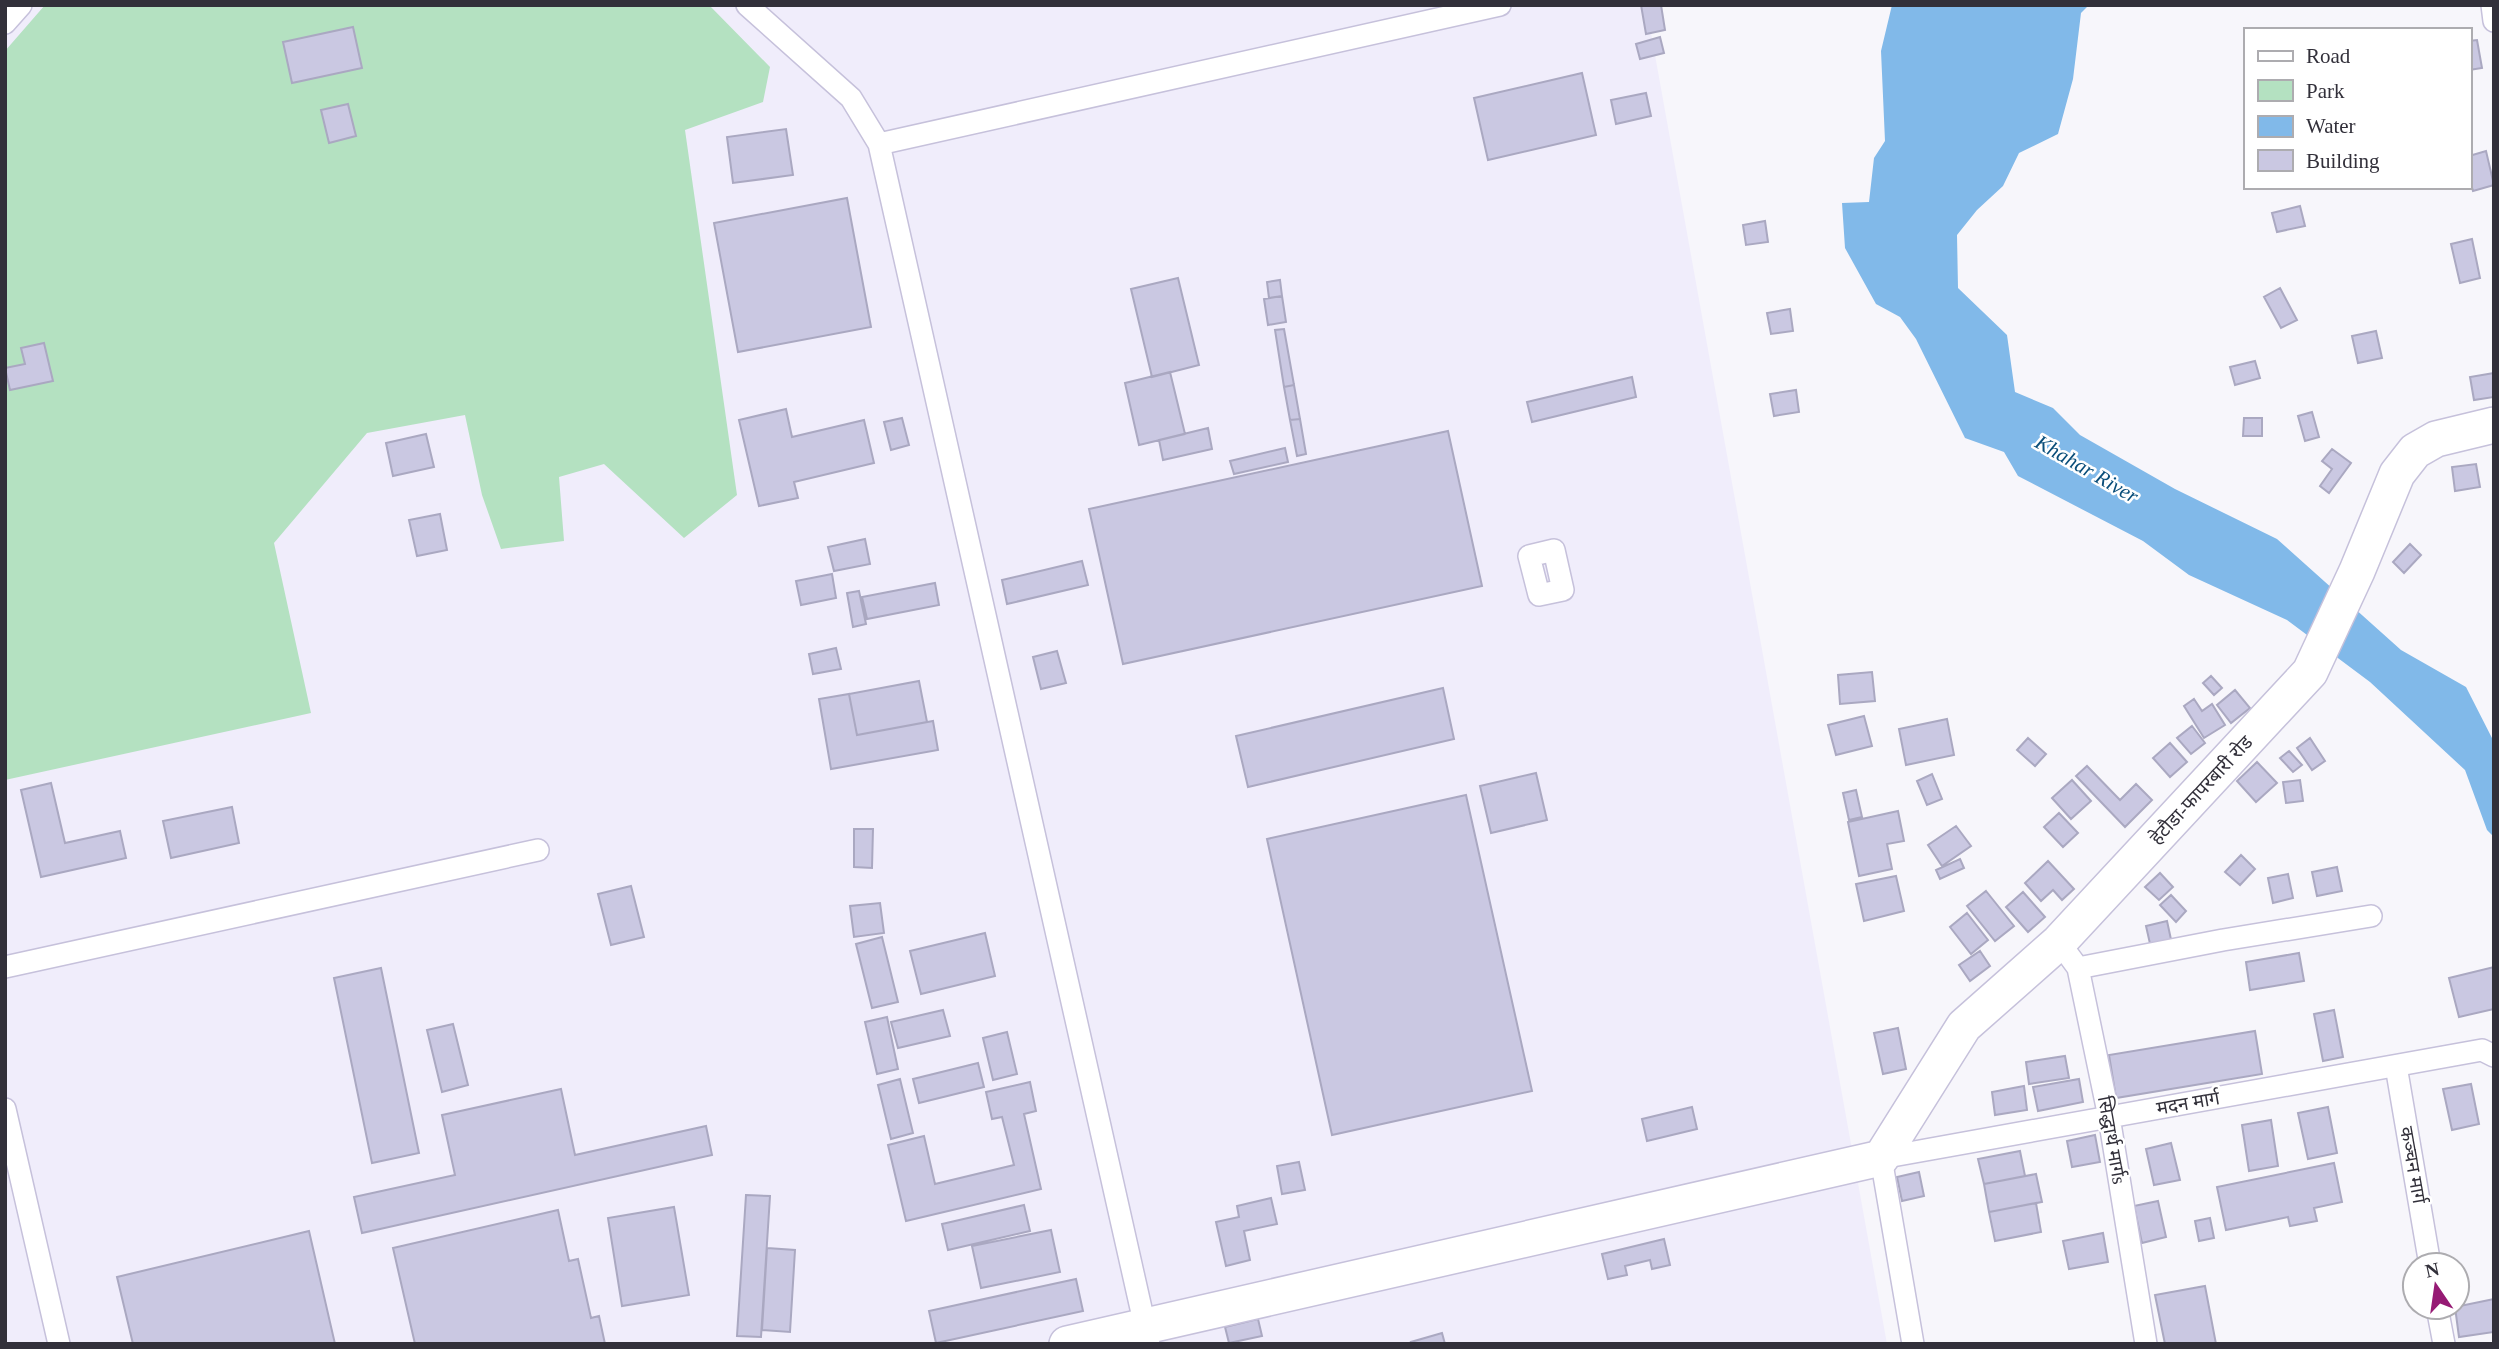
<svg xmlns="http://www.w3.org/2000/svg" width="2499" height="1349" viewBox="0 0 2499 1349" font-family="'Times New Roman','Noto Sans Devanagari',serif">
<rect width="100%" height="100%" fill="#f7f6fb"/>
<!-- built -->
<path fill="#f0edfb" d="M5,5H1646L1887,1344H5Z"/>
<!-- green -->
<path fill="#b4e1c1" d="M45,5H709L770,67L763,102L685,130L737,495L684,538L604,464L559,477L564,541L501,549L482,495L465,415L367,433L274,543L311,713L5,780V51Z"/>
<!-- water -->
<path fill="#81b9e9" d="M1892,5H2089L2081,13L2073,79L2058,134L2019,153L2003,186L1977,210L1957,235L1958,288L2007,335L2015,392L2053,408L2080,435L2175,489L2277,539L2401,650L2466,687L2494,742V837L2487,830L2465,770L2370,682L2287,620L2189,575L2143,541L2018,476L2004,452L1965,438L1916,339L1900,317L1876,304L1845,248L1842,203L1869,202L1874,158L1885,141L1881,51Z"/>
<!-- building -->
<path fill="#cac8e2" stroke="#aaa8c1" stroke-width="2" d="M1641,5H1661L1665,30L1646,34Z
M353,27L362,68L292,83L283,42Z
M1660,37L1664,53L1640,59L1636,44Z
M2477,40L2482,68L2469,70V41Z
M1582,73L1596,135L1488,160L1474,98Z
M1646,93L1651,116L1616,124L1611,100Z
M348,104L356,136L329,143L321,110Z
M786,129L793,175L733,183L727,137Z
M2486,151L2494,185L2473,191L2469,177V156Z
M847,198L871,327L738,352L714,223Z
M2300,206L2305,226L2277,232L2272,213Z
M1765,221L1768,242L1746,245L1743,225Z
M2472,239L2480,278L2460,283L2451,244Z
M1178,278L1199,365L1152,377L1131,289Z
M1280,280L1282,296L1269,298L1267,282Z
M2280,288L2297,320L2281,328L2264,297Z
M1282,296L1286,322L1268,325L1264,299Z
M1790,309L1793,331L1771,334L1767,313Z
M1284,329L1294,385L1284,387L1275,330Z
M2376,331L2382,358L2358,363L2352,336Z
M44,343L53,381L10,390L5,368L25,364L21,348Z
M2255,361L2260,378L2235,385L2230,367Z
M1170,372L1185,434L1139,445L1125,383Z
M2494,373V397L2474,400L2470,377Z
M1632,377L1636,397L1532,422L1527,402Z
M1294,385L1300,419L1290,420L1284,387Z
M1796,390L1799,412L1774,416L1770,394Z
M786,409L792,437L864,420L874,463L794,482L798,498L759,506L739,420Z
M2312,412L2319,437L2305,441L2298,416Z
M902,418L909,445L891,450L884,422Z
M2244,418H2262V436H2243Z
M1300,419L1306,454L1297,456L1290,420Z
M1208,428L1212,449L1163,460L1159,440Z
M1448,431L1482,586L1123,664L1089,509Z
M426,434L434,467L393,476L386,443Z
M1285,448L1288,462L1234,474L1230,461Z
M2332,449L2351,463L2329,493L2320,486L2332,469L2322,461Z
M2476,464L2480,487L2455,491L2452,467Z
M440,514L447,550L417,556L409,520Z
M865,539L870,564L834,571L828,547Z
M2410,544L2421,555L2404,573L2393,562Z
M1082,561L1088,585L1007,604L1002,580Z
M832,574L836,598L801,605L796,581Z
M935,583L939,605L867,619L862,597Z
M859,591L866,624L853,627L847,593Z
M836,648L841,669L813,674L809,654Z
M1057,651L1066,683L1041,689L1033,657Z
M1872,672L1875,701L1840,704L1838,675Z
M2211,676L2222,688L2214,695L2203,683Z
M919,681L927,722L857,735L849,694Z
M1443,688L1454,739L1248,787L1236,736Z
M2235,690L2250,708L2231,723L2217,705Z
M849,694L857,735L933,721L938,750L831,769L819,699Z
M2194,699L2202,711L2212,704L2225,725L2204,738L2184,706Z
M1864,716L1872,746L1836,755L1828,725Z
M1947,719L1954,755L1906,765L1899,729Z
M2192,726L2205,743L2191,754L2177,738Z
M2028,738L2046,754L2035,766L2017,750Z
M2310,738L2325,761L2312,770L2297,748Z
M2170,743L2187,762L2170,777L2153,758Z
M2289,751L2302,765L2293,772L2280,758Z
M2257,762L2277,783L2256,802L2237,781Z
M2087,766L2120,800L2136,784L2152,800L2125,827L2076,776Z
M1536,773L1547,820L1491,833L1480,786Z
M1932,774L1942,799L1927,805L1917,781Z
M2072,780L2091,801L2071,819L2052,798Z
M2300,780L2303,801L2286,803L2283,782Z
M51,783L65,843L120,831L126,858L41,877L21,790Z
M1856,790L1862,817L1849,820L1843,793Z
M1466,795L1532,1091L1332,1135L1267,839Z
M232,807L239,843L171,858L163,821Z
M1898,811L1904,841L1887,844L1892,869L1859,876L1848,822Z
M2059,813L2078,833L2063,847L2044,827Z
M1956,826L1971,846L1942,866L1928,845Z
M854,829H873L872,868L854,867Z
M2241,855L2255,869L2240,885L2225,872Z
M1960,859L1964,868L1940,879L1936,870Z
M2048,861L2074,889L2062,900L2053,890L2041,901L2025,883Z
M2337,867L2342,891L2317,896L2312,872Z
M2160,873L2173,887L2159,900L2145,887Z
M2288,874L2293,898L2273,903L2268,878Z
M1896,876L1904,911L1864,921L1856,884Z
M631,886L644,937L611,945L598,894Z
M1986,891L2014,926L1995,941L1967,906Z
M2023,892L2045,917L2028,932L2006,907Z
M2171,895L2186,911L2176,922L2160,905Z
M880,903L884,933L854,937L850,906Z
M1967,913L1988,940L1971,954L1950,927Z
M2167,921L2172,944L2151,948L2146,926Z
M985,933L995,976L921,994L910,951Z
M882,937L898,1002L872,1008L856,944Z
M1980,951L1990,966L1970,981L1959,965Z
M2299,953L2304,981L2250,990L2246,962Z
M2494,967V1009L2459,1017L2449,978Z
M381,968L419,1153L372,1163L334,978Z
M943,1010L950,1036L898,1048L891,1022Z
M2334,1010L2343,1057L2323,1061L2314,1014Z
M887,1017L898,1069L877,1074L865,1022Z
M453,1024L468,1085L442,1092L427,1030Z
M1898,1028L1906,1069L1883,1074L1874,1033Z
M2255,1031L2262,1074L2116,1098L2109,1055Z
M1007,1032L1017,1074L993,1080L983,1038Z
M2065,1056L2069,1078L2029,1084L2026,1062Z
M978,1063L984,1087L919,1103L913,1079Z
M900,1079L913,1133L891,1139L878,1085Z
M2079,1079L2083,1102L2038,1111L2033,1087Z
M1030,1082L1036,1111L1024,1114L1041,1189L906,1221L888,1145L924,1136L935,1184L1014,1165L1002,1117L992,1119L986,1092Z
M2471,1084L2479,1124L2452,1130L2443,1089Z
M2024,1086L2027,1110L1995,1115L1992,1092Z
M561,1089L575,1155L706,1126L712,1155L362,1233L354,1197L455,1175L442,1115Z
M1692,1107L1697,1129L1647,1141L1642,1119Z
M2328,1107L2337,1153L2308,1159L2298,1113Z
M2271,1120L2278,1166L2249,1171L2242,1125Z
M2095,1135L2100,1162L2072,1167L2067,1141Z
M2171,1143L2180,1180L2154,1185L2146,1149Z
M2020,1151L2025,1176L1984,1184L1978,1159Z
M1299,1162L1305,1190L1282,1194L1277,1166Z
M2334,1163L2342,1202L2314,1208L2317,1221L2290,1226L2288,1217L2226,1230L2217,1187Z
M1919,1172L1924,1196L1902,1201L1897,1177Z
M2036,1174L2042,1202L1989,1212L1984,1184Z
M746,1195L770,1196L761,1337L737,1336Z
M1271,1198L1277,1224L1244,1231L1250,1260L1226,1266L1216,1222L1239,1217L1237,1206Z
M2158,1201L2166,1237L2142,1243L2134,1206Z
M2036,1203L2041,1232L1995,1241L1989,1212Z
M1024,1205L1030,1231L948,1250L942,1224Z
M674,1207L689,1295L622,1306L608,1218Z
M558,1210L569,1261L578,1259L591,1318L599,1316L605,1344H415L393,1248Z
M2210,1218L2214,1238L2199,1241L2195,1221Z
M1051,1230L1060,1272L981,1288L972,1246Z
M309,1231L335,1344H133L117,1277Z
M2103,1233L2108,1262L2069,1269L2063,1241Z
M1664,1239L1670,1265L1652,1269L1650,1260L1625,1266L1627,1275L1608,1279L1602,1254Z
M767,1248L795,1250L790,1332L762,1330Z
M1076,1279L1083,1311L936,1343L929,1311Z
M2205,1286L2216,1344H2165L2155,1295Z
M2494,1299V1332L2459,1337L2455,1307Z
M1258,1319L1262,1336L1229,1343L1225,1327Z
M1442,1333L1445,1344H1412L1411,1342Z"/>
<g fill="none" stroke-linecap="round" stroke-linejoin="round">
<!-- minor casing -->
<g stroke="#c6c1db" stroke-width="24">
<path id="minor" d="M747,5L851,98L879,144L1149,1344
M2492,5L2494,21
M5,23L21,5
M879,144L1500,5
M1554,550L1563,590L1539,595L1529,556Z
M2059,942L2078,968L2109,1117L2146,1344
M5,967L538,850
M2078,968L2223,940L2371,916
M2396,1066L2430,1265
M5,1109L59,1344
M2437,1307L2444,1344
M1913,1344L1881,1158L2482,1050L2494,1056"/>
</g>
<!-- trunk casing -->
<g stroke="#c6c1db" stroke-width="38">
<path id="trunk" d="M1067,1344L1881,1158L1964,1026L2059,942L2310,672L2357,571L2397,474L2415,451L2436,439L2494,425"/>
</g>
<!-- minor -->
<use href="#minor" stroke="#fff" stroke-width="21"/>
<!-- trunk -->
<use href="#trunk" stroke="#fff" stroke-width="35"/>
</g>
<g text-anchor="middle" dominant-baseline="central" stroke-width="5" stroke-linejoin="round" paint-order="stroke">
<!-- street labels -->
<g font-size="19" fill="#32303a" stroke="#fff">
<text transform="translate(2201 790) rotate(-47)">हेटौडा-फापरबारी रोड</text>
<text transform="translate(2188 1103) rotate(-10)">मदन मार्ग</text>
<text transform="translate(2112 1140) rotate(80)">सिद्धार्थ मार्गs</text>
<text transform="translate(2413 1165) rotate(80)">कञ्चन मार्ग</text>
</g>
<!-- water labels -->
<g font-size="21" font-style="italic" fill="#0a4e7a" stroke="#fff">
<text transform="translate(2087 469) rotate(30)">Khahar River</text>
</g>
</g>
<!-- border -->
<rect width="2499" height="1349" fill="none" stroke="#32303a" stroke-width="14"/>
<!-- legend -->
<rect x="2244" y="28" width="228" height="161" fill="#ffffff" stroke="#adacb0" stroke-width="2"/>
<rect x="2258" y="51" width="35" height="10" fill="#ffffff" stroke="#adacb0" stroke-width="2"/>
<text x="2306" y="63" font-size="21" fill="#32303a">Road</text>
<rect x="2258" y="80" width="35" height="21" fill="#b4e1c1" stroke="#adacb0" stroke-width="2"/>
<text x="2306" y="98" font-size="21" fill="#32303a">Park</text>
<rect x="2258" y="116" width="35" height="21" fill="#81b9e9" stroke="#adacb0" stroke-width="2"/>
<text x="2306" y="133" font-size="21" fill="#32303a">Water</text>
<rect x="2258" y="150" width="35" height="21" fill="#cac8e2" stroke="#adacb0" stroke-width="2"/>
<text x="2306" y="168" font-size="21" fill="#32303a">Building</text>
<!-- north arrow -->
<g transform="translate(2436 1286) rotate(347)"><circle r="33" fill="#ffffff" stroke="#adacb0" stroke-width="2"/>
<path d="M0-5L12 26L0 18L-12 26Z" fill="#961a74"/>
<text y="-10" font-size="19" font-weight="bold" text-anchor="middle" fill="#32303a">N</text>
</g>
</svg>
